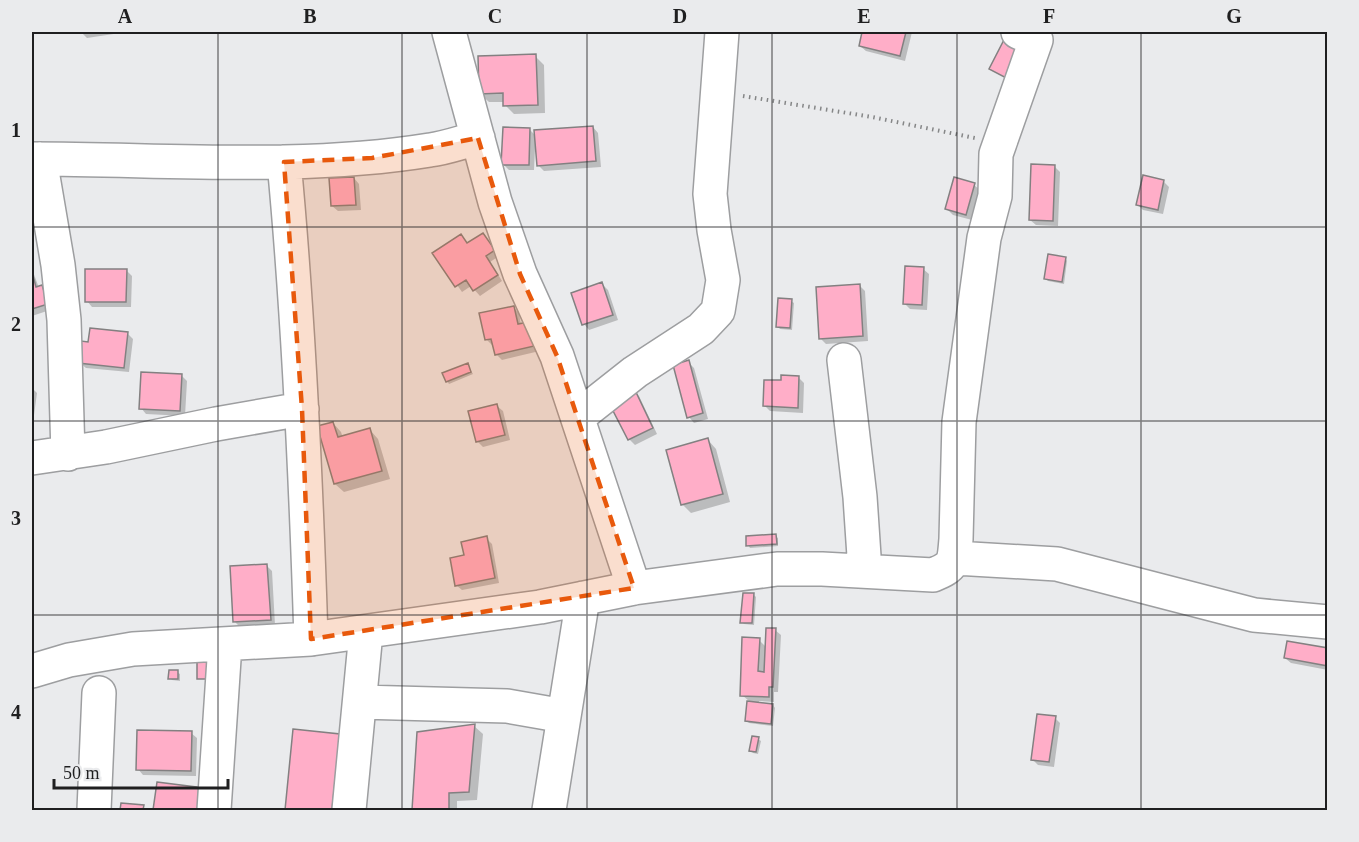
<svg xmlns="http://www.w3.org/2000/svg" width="1359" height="842" viewBox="0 0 1359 842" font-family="Georgia,serif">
<rect width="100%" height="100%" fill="#eaebed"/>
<!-- shadow -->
<path fill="#0003" d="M81,32H127L87,38Z
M559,32H582L562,34Z
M864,32H912L905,61L866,51L860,46Z
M535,56L544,65L545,113L514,114L505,105V102H489L480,94Z
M593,127L598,133L601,167L544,171L538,165L537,149H535L534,170H509L503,164L530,130L536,136Z
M1055,167L1060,172L1058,226L1036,225L1030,220Z
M354,178L359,184L361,210L338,211L332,206Z
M1163,181L1169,187L1163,214L1143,210L1137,204Z
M974,185L980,190L972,220L953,215L947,209Z
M483,235L499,256L490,262L502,281L480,296L471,286L462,292L435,253L461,236L468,244Z
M1065,258L1067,261L1064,284L1048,281L1046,279Z
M32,269L39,288L42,287L47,292L53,309L32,316Z
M923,269L929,274L927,310L910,309L905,304Z
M126,270L132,276L131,307H92L87,301Z
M602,284L608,290L618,320L589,330L584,324Z
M860,286L865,291L868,341L826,344L820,338Z
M791,301L794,303L792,330L780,329L777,326Z
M513,307L519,313L521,325L548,349L502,360L496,354L494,344L492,345L486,339Z
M127,333L133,339L129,372L86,368L80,363L90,343Z
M688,362L694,368L708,419L694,423L689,417Z
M467,364L473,374L449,384L447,381Z
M181,375L187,381L185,416L146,414L141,408Z
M799,378L804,383L803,413L770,411L764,405L782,382Z
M32,388L37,393L32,430Z
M633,390L639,396L657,434L635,445L629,439Z
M497,406L503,411L510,440L483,447L477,441Z
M333,423L341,432L343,438L370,430L378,439L390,479L344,492L335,484L319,427Z
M708,440L716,449L730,502L691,513L682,504Z
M775,536L778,538V546L750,548L748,545Z
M486,538L492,544L499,583L462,590L456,585L466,556Z
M266,565L272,571L275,625L240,627L235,622Z
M754,595L756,597L754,625L744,624L742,622Z
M775,630L781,635L778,692H774V702L759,701V704L773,705L775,708L773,726L749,723L747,721L749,701L742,695L759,640L766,647Z
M1328,650V670L1291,663L1285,658Z
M177,672L180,674V681L172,680L170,678Z
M1055,718L1060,723L1054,767L1038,765L1032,759Z
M474,726L483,734L477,800L457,801V810H414L418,734Z
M295,730L340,735L341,810H286Z
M191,733L197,738L196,776L143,775L138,769Z
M758,739L761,741L758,754L753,753L751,751Z
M159,783L206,810H155Z"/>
<!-- building -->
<path fill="#ffaec8" stroke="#838081" stroke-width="1.5" d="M862,32H906L900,56L859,46Z
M1007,34L1030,46L1012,81L989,69Z
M536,54L538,105L503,106V93L479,94L478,56Z
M593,126L596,161L537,166L534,130Z
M503,127L530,128L529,165H501Z
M1031,164L1055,165L1053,221L1029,220Z
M1143,175L1164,180L1158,210L1136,205Z
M354,177L356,205L331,206L329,178Z
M954,177L975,183L966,215L945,209Z
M483,233L495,250L486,256L498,275L473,291L466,280L455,287L432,253L461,234L467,243Z
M1048,254L1066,257L1062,282L1044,279Z
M905,266L924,267L922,305L903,304Z
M85,269H127L126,302H85Z
M32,272L36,287L42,285L48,304L32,309Z
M602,282L613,315L582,325L571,293Z
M860,284L863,336L819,339L816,287Z
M778,298L792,299L790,328L776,327Z
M514,306L518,324L538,320L543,344L495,355L491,339L485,340L479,313Z
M90,328L128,332L124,368L78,363L81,341L88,342Z
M689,360L703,413L687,418L673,365Z
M468,363L471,372L446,382L442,373Z
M141,372L182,374L180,411L139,409Z
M781,375L799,376L798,408L763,406L764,380H781Z
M634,388L653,428L628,440L608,401Z
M497,404L505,435L476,442L468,411Z
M333,422L338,437L370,428L382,471L334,484L317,426Z
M708,438L723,494L681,505L666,450Z
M776,534L777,544L746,546V536Z
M487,536L495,578L455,586L450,558L464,555L461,542Z
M267,564L271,620L233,622L230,566Z
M743,593H754L752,623H740Z
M766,628H776L773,687H769V697L740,696L742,637L760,638L758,671L764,672Z
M1287,641L1328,648V666L1284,658Z
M197,648H216V679H197Z
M169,670H178V679H168Z
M747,701L773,704L771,724L745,721Z
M1037,714L1056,716L1049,762L1031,760Z
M475,724L469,792L449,793V810H412L417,732Z
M293,729L340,734L332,810H285Z
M137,730L192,731L191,771L136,770Z
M752,736L759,737L756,752L749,751Z
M157,782L204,788L201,810H153Z
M121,803L144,805L143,810H120Z"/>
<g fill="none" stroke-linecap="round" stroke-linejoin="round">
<!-- minor casing -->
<g stroke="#9d9ea0" stroke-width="36">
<path id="minor" d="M449,32L495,202L520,274L557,356L634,588
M32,159C162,159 300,171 430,150C446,148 462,142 478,138
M40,159L58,265L64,320L68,454
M284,162C299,320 306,480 311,639
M844,360L860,497L865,571
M578,417L635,372L701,329L718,311L723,280L714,230L710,194L722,32
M32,458L106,447L216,424L302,409
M955,558L1057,564L1254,615L1328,622
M32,671L69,660L133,649L311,639L540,607L634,588L777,569H822L933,575C955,566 954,562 956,539L959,422L984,238L995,196L996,154L1036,40L1018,32
M360,702L507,706L564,716
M94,810L99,693
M214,810L225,644
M349,810L366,632
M549,810L583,598"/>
</g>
<!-- path -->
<path stroke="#858687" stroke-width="4" stroke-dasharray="1.5 4.5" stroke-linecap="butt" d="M743,96L872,117L975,138"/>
<!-- minor -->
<use href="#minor" stroke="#fff" stroke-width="33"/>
</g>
<!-- marked area -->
<path fill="#e8590c" fill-opacity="0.2" stroke="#e8590c" stroke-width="4.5" stroke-dasharray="12 8" stroke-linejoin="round" d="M478,138L520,274L557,356L634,588L311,639L302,409L284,162L372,158Z"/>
<!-- grid -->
<path fill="none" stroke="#1f1f20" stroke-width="1.5" stroke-opacity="0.55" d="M218,32V810M402,32V810M587,32V810M772,32V810M957,32V810M1141,32V810M32,227H1328M32,421H1328M32,615H1328"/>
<!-- border -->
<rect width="1359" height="842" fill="none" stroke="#eaebed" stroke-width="66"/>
<!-- scale -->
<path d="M54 779v9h174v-9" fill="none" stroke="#1f1f20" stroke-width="3"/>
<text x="63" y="779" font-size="18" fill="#1f1f20" stroke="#eaebed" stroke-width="4.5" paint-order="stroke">50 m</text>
<rect x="33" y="33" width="1293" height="776" fill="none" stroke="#1f1f20" stroke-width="2"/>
<g font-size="20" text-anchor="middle" font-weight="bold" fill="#1f1f20">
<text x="125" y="23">A</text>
<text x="310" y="23">B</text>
<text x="495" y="23">C</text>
<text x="680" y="23">D</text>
<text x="864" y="23">E</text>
<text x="1049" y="23">F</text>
<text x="1234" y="23">G</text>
<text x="16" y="137">1</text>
<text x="16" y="331">2</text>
<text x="16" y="525">3</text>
<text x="16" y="719">4</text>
</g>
</svg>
